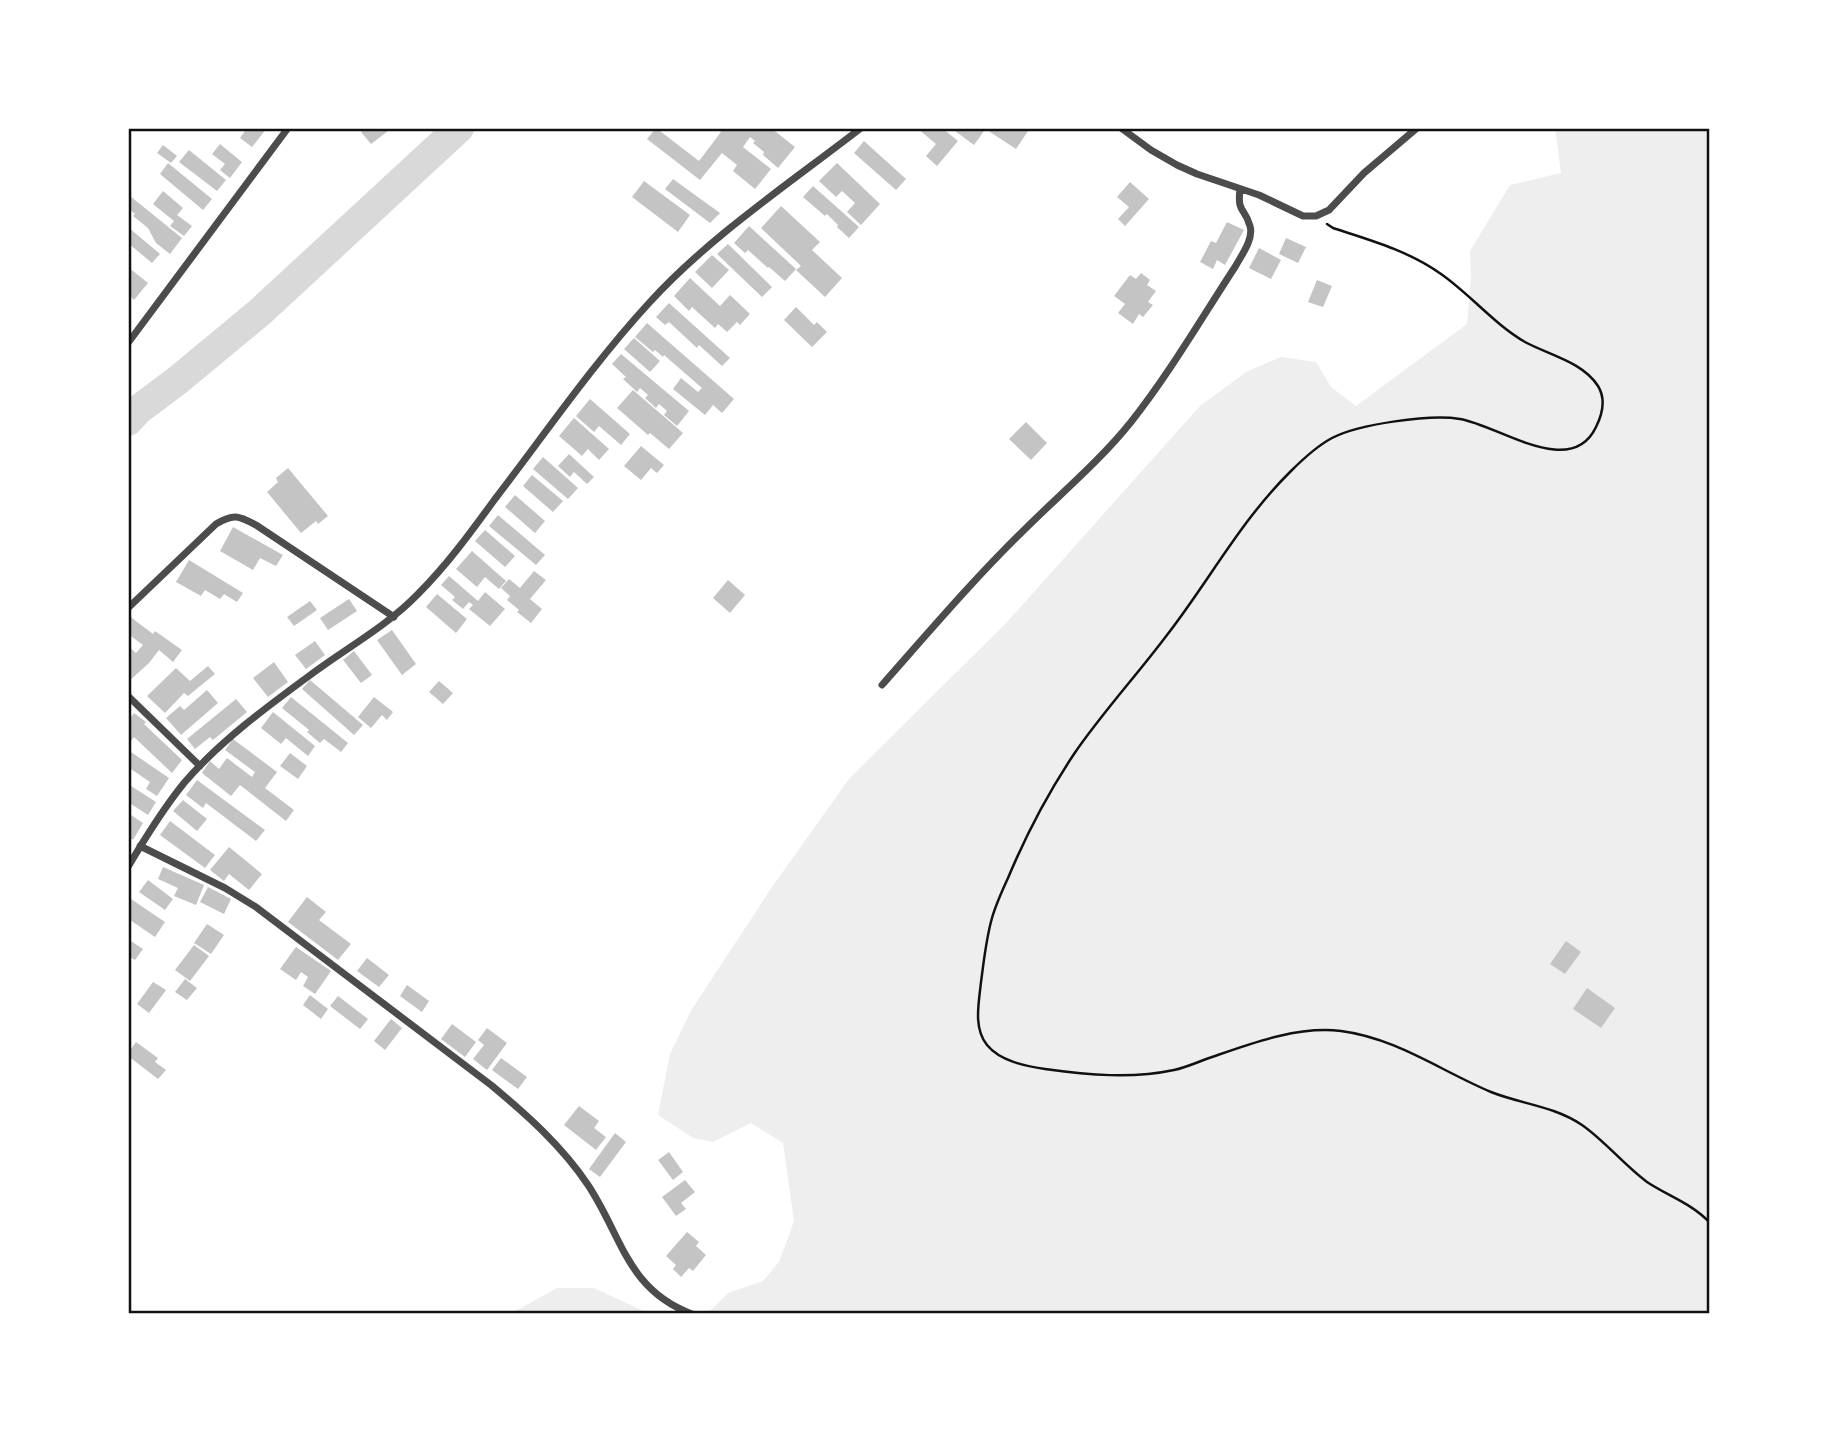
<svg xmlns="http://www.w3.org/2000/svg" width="1838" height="1442" viewBox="0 0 1838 1442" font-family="Manrope,sans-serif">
<rect width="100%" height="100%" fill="#fff"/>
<!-- green -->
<path fill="#eee" d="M1555,128H1710V1314H697L711,1310L728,1293L763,1281L779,1262L794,1221L783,1143L751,1123L713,1142L693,1138L658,1115L670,1054L692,1009L772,887L849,779L1007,622L1200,406L1246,372L1281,357L1316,362L1331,387L1356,406L1467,324L1471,278L1470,251L1510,185L1561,173Z
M557,1288H594L650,1314H510Z"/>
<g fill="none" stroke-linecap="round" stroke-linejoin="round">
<!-- river -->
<path stroke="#d9d9d9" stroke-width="30" d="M128,421L138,410L178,380L260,312L459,128"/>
</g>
<!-- building -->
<path fill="#c4c4c4" d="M247,128H267L252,147L240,138Z
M366,128H392L371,144L361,132Z
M656,128L699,161L721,132L716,128H771L795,147L778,168L763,155L764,152L753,143L755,141L750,137L743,147L771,169L755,189L733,171L737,165L722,153L700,180L647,139Z
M917,128H942L958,141L937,166L926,156L936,144Z
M951,128H980L984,131L974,145Z
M989,128H1030L1016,149L987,130Z
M864,141L906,179L896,190L854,153Z
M220,144L242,162L230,178L220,170L225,164L212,154Z
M163,145L177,156L171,163L157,153Z
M189,150L226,180L217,191L179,162Z
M168,163L212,199L203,210L160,174Z
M837,163L880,204L861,225L847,212L855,203L842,191L836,197L819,181Z
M673,179L720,213L710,223L665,189Z
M644,181L690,215L678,232L632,197Z
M1130,182L1149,199L1125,226L1118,219L1129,207L1117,197Z
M813,186L859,227L849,238L837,227L838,225L827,214L825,216L803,197Z
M163,191L183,208L177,215L192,226L184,236L170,226L174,221L153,204Z
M130,196L182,238L170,254L156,243L148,228L133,216L135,214L128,208V199Z
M781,206L820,242L812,250L842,278L825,297L796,270L801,266L761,228Z
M1227,222L1244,230L1225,265L1217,260L1213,269L1200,262L1211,241L1216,243Z
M749,226L796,269L785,281L769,267L768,268L748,250L745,253L734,243Z
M128,227L160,254L152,263L128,243Z
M1286,238L1306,247L1298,263L1279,254Z
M728,244L772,287L762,297L717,254Z
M1259,248L1281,260L1271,279L1249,268Z
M712,255L729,270L712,288L695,272Z
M128,267L148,283L134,300L128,294Z
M1141,273L1150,280L1147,285L1156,291L1148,302L1153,305L1143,317L1139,314L1133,324L1118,313L1125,304L1114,296L1130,275L1136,279Z
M690,278L720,306L730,295L750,314L740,325L737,322L727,332L718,324L715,328L692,307L689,311L674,296Z
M1317,280L1332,286L1323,307L1308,302Z
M669,303L730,358L722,366L699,345L697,348L669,322L665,325L656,317Z
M796,307L814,325L817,322L827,332L812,347L784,320Z
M647,323L734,399L722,413L713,405L705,415L673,389L681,378L698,392L702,388L664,355L663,357L655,350L653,352L635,337Z
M634,338L660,361L650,372L624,349Z
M621,354L689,411L677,426L664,415L667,411L659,404L656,408L645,398L648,395L640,388L637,392L623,379L626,377L612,364Z
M633,390L683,433L669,449L650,433L648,435L617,408Z
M590,399L630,434L621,445L599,426L594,432L576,416Z
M574,418L609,449L599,460L588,449L582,456L559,436Z
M1026,422L1047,443L1031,460L1009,439Z
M641,446L664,465L657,473L651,468L641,480L624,466Z
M569,454L594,477L587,484L574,472L570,477L558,466Z
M543,457L578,488L568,499L533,469Z
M288,468L328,516L318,524L316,521L301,533L267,492L278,482L276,478Z
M532,475L563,501L553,512L523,486Z
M515,495L545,521L535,533L505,507Z
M498,515L545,555L536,565L489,526Z
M233,527L283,555L276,566L260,558L253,570L220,551Z
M485,530L515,556L505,567L475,541Z
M472,551L506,581L499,589L485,577L477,587L456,569Z
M189,560L243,593L237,602L224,594L220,599L205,590L201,596L176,582Z
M534,571L546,580L530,599L542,609L531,623L517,612L519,610L507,600L510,596L501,588L509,579L520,588Z
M449,576L478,601L485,592L505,609L490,626L469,609L473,605L469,602L463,609L452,600L455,597L441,585Z
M728,580L745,595L730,613L713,598Z
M437,594L467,619L456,633L426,607Z
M349,599L357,611L328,630L320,618Z
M310,601L317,610L294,626L287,617Z
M128,615L153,634L155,631L182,650L173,662L159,650L149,663L128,682V646L136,653L143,645L128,634Z
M392,630L416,664L402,675L377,640Z
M315,641L325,655L306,669L295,655Z
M354,651L372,675L361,683L343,660Z
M274,662L288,682L268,697L253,678Z
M208,666L215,674L188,696L184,693L165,713L147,696L176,668L190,681Z
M310,680L363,725L354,735L302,689Z
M439,681L453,693L443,704L429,692Z
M207,690L218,703L181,735L166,718L180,706L184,710Z
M291,697L348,743L341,752L324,739L320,743L307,732L309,730L282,708Z
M374,697L393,712L387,720L382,715L371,728L358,717Z
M236,699L247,712L213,740L210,737L195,749L187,739Z
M273,712L315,746L308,756L286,738L281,744L261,728Z
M134,713L146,722L144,724L182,760L172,773L134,737L128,745V722Z
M233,739L277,772L265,788L294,810L286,821L240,785L231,796L202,773L210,761L219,769L227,758L252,777L255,772L225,750Z
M128,750L169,778L157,796L146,789L150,782L128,767Z
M290,753L307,766L298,779L280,766Z
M197,780L265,830L256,841L206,803L203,808L186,795Z
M128,784L156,802L148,815L128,802Z
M183,800L207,819L197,831L173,811Z
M128,813L143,823L133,840L128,836Z
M170,821L215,855L205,868L160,835Z
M229,847L262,874L249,890L229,874L224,881L210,870Z
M163,867L204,885L196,905L174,896L178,888L158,879Z
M148,880L173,899L165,910L139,892Z
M208,887L231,899L224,914L200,902Z
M128,897L165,922L155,937L130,920L128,924Z
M307,897L326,912L319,920L351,944L338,960L288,922Z
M207,924L224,935L211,954L194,943Z
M128,939L143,949L135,960L128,956Z
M1566,941L1581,952L1565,974L1550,964Z
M194,945L209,956L190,981L175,970Z
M296,947L331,971L315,994L303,986L308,977L301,972L296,980L280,969Z
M367,958L389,975L379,987L357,971Z
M185,979L197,988L187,1000L175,992Z
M153,982L166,990L149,1013L137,1004Z
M407,985L429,1001L422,1012L400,996Z
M1587,988L1615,1008L1601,1028L1573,1009Z
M310,995L328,1009L321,1019L303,1005Z
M338,996L368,1019L360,1029L330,1006Z
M391,1019L402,1028L385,1050L374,1041Z
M452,1024L476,1042L465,1057L441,1039Z
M487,1028L507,1043L487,1070L473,1059L484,1045L478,1040Z
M136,1042L158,1058L155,1062L166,1070L158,1079L128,1056V1053Z
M501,1058L527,1077L518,1089L492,1070Z
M579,1106L599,1121L594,1128L606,1137L596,1150L564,1125Z
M615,1133L626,1142L600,1177L589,1169Z
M669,1152L683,1172L673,1180L658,1160Z
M685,1180L695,1192L681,1203L686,1209L676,1216L662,1197Z
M687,1232L699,1242L696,1246L706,1255L693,1271L689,1268L681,1277L673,1269L676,1265L666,1256Z"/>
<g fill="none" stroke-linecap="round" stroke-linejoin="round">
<!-- path -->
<path stroke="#111" stroke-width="2.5" d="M1327,224L1333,228C1370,240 1409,251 1441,274C1471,295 1494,324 1525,342C1549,355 1583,362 1598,386C1606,399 1602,415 1596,427C1571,480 1498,425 1460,419C1430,414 1359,424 1332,438C1317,446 1303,459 1291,471C1241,520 1209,581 1167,635C1137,675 1102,713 1074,754C1048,793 1026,835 1008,878C1002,891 996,904 992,918C986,939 984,960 981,982C979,1002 973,1028 987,1045C1000,1061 1025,1066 1045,1069C1088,1075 1132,1079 1174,1070C1188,1067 1202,1060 1215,1056C1255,1042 1299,1026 1341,1031C1396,1038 1441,1071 1491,1092C1521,1104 1554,1106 1582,1125C1605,1141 1624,1165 1647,1182C1668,1196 1693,1204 1710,1223"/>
<!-- minor -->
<path stroke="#4c4c4c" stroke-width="7" d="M1121,128L1151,150L1177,165L1197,174L1259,195L1303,216H1316L1329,210L1364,173L1417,128
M128,343L288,128
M128,608L216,524C234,513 239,516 256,525L394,617
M882,685C928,633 973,580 1022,532C1059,495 1099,462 1131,422C1169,374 1201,319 1235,267C1241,256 1254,239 1250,226C1245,207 1237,214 1240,189
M128,696L200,766
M140,846L225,888L256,907L491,1085C526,1114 562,1146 588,1185C622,1236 627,1290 692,1314
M128,867C145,838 163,809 184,783C220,741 268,706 313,673C348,647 387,626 418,594C447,565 471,532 495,499C545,434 593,364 649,303C709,237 790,183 861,128"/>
</g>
<!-- border -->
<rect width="1838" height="1442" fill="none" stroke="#ffffff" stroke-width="259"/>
<rect x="130" y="130" width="1578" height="1182" fill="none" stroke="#111" stroke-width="2.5"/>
</svg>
